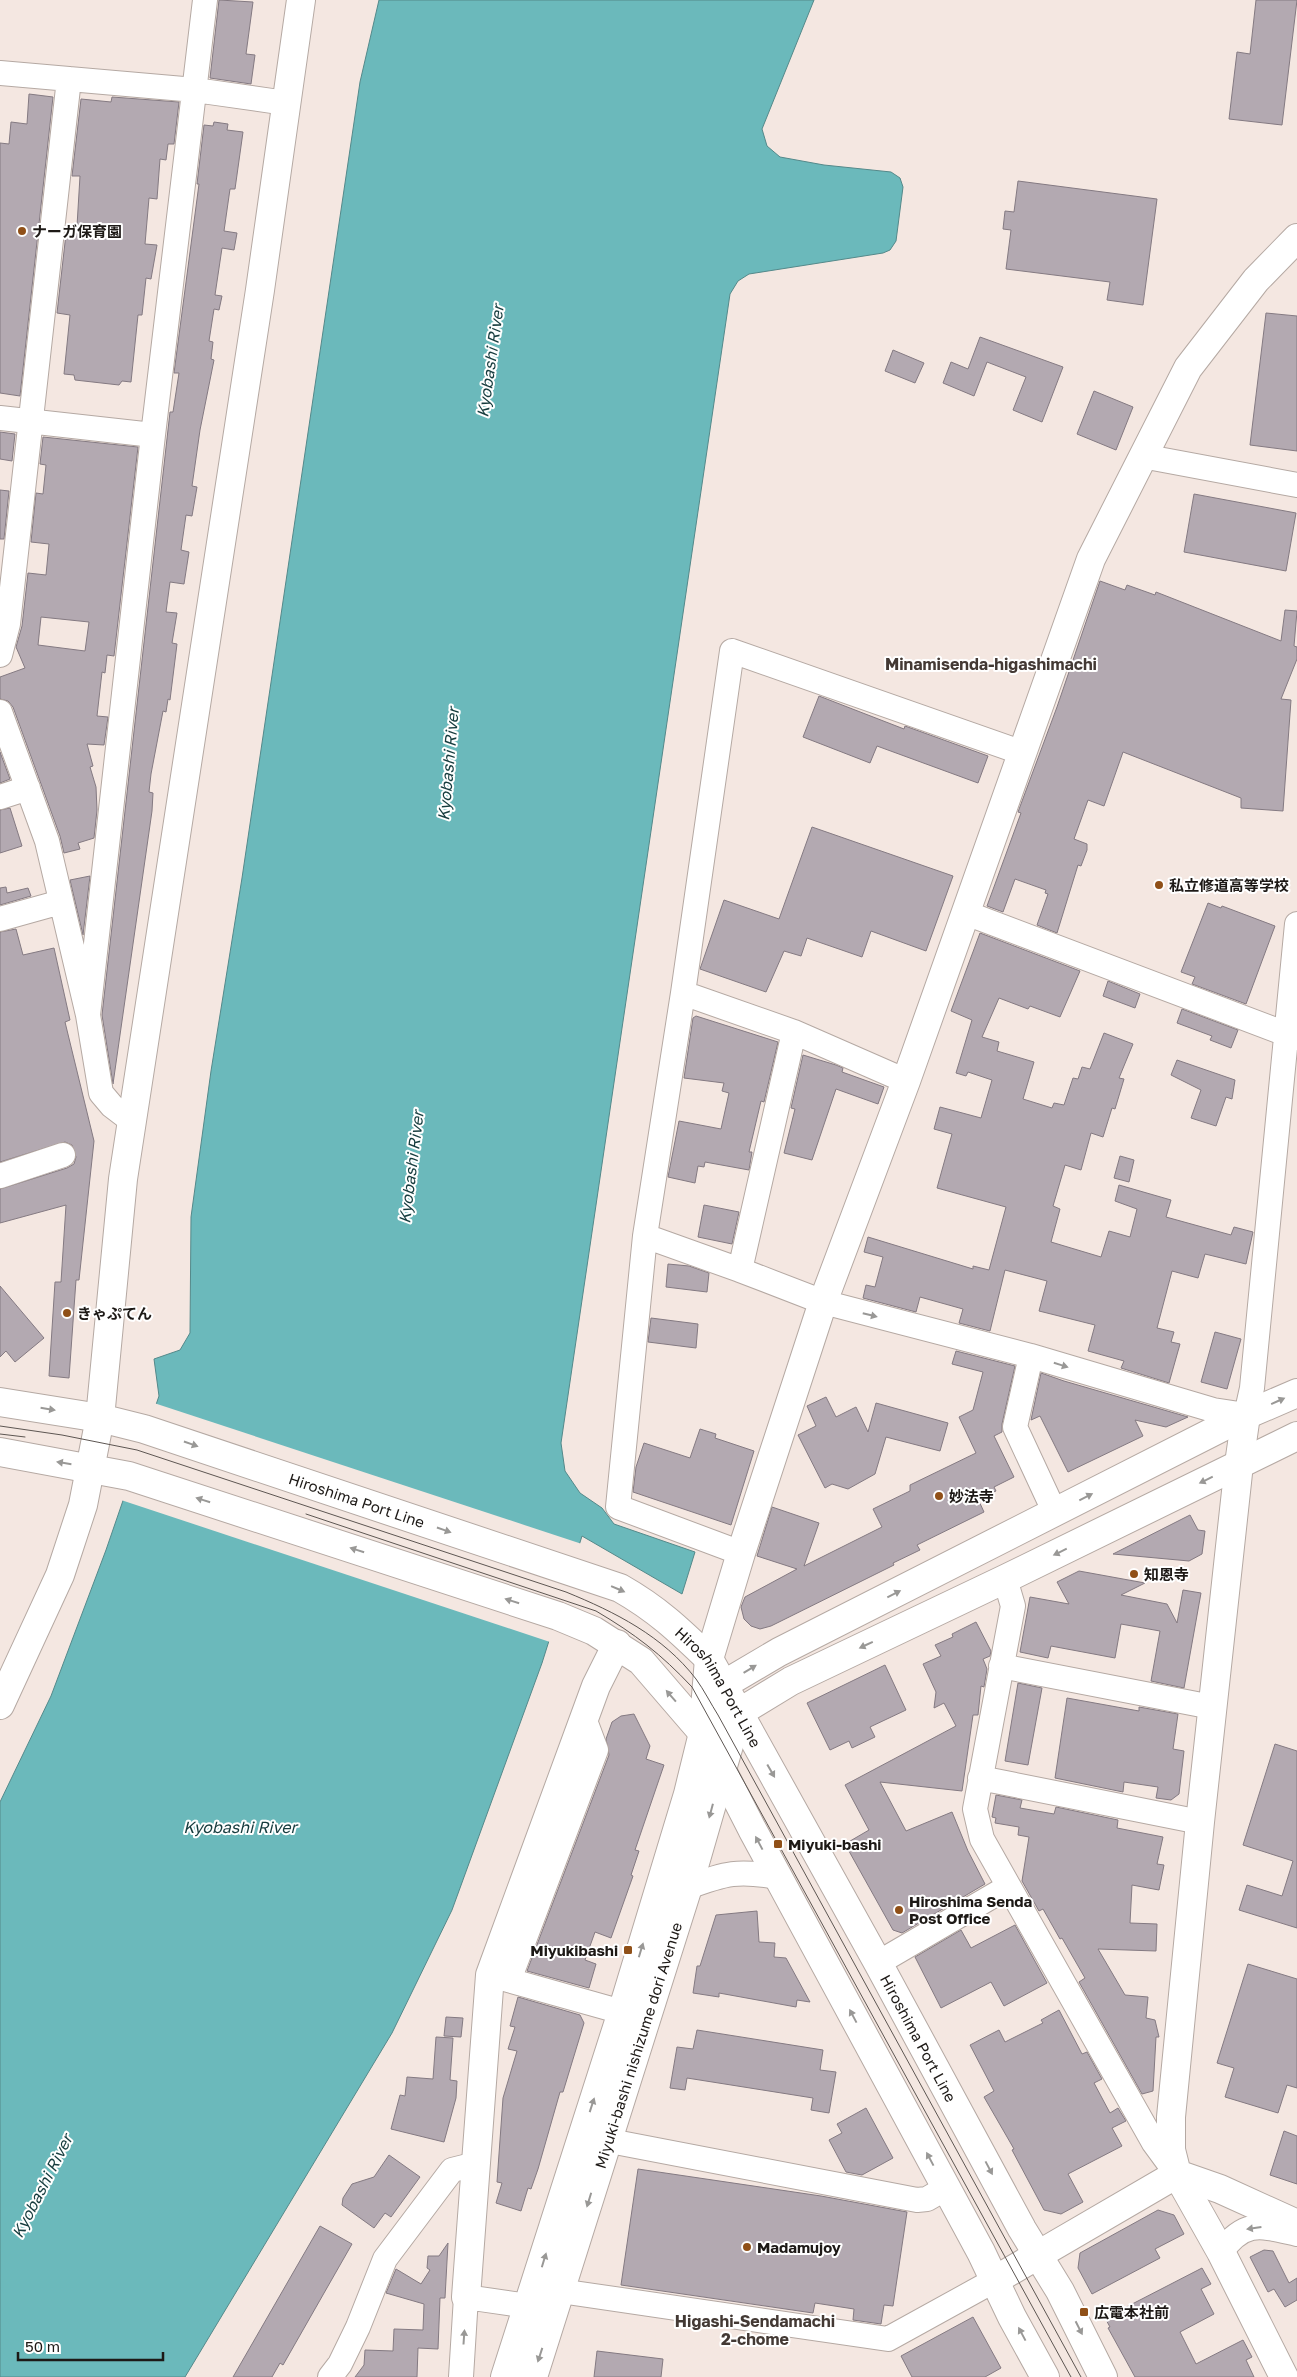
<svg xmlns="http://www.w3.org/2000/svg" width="1297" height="2377" viewBox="0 0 1297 2377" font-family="'Golos Text','Noto Sans JP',sans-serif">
<rect width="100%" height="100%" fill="#f4e7e1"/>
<!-- water -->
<path fill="#6bb9bb" stroke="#54898a" d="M379,0H814L762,129L767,146L780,157L824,165L891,172L900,178L903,187L896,241L890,250L883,253L749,274L738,281L730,294L561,1443L565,1471L580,1493L602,1508L614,1524L695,1552L682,1594L582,1536L542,1663L452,1910L392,2033L185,2377H0V1802L51,1696L106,1550L159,1396L154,1359L180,1350L190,1333L191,1217L211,1071L242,878L360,82Z"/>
<!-- pier -->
<path fill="#f4e7e1" d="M154,1403L582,1544L550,1642L121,1500Z"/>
<!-- building -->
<path fill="#b3a9b1" stroke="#847a82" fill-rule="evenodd" d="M219,0L253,2L246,54L255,55L251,84L210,78Z
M1256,0H1297L1282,125L1229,119L1237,52L1250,54Z
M29,94L53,97L20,396L0,393V143L9,144L11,122L27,124Z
M112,97L179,102L174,144H168L166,160L160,159L157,199L149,198L145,244L157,245L151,279L146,278L142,315H138L131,382L122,381L119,385L75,380L74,375L64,374L70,315L57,313L67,225L77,226L80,176H72L81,99L111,102Z
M214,122L228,124L227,130L243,132L235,189H230L224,231L237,233L234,250L222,248L215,295L222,296L219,310L214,309L209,341L213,342L211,359L214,360L200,430L192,486L197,487L192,516L186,515L181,550L189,552L184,584L170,582L166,612L177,613L172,643L177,644L170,700L168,699L166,712L163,711L151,774L149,792L153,793L152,811L113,1084L102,1015L170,412H173L179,373H174L199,184H197L204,125L213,126Z
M1018,181L1157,199L1143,305L1107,300L1110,282L1006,269L1011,230L1003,229L1005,211L1014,212Z
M1266,313L1297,316V451L1250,445Z
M980,337L1063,367L1042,422L1013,410L1026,377L987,362L974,396L943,383L951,362L968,369Z
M893,350L924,363L915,383L885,371Z
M1094,391L1133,407L1116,450L1077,434Z
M0,432L15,434L12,461L0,459Z
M43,437L138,447L114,656L107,655L105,673L102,672L97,716L108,717L104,745L87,744L93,766L90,767L96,787L97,810L94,838L78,843L80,849L64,853L60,836L13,707L8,701L0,699V677L25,668L16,647L22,626L28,573L46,575L49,544L31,542L36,493L43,494L46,465L40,464ZM41,617L89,622L85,651L38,645Z
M0,490L9,491L4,539H0Z
M1194,494L1296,513L1286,571L1184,552Z
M1100,581L1125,590L1127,585L1155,595L1156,592L1281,641L1285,610L1297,611L1294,646L1297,647V659L1281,699L1291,700L1283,811L1241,808V798L1123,752L1104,806L1088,800L1074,839L1087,844V850L1081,866L1078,865L1057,933L1037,925L1048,894L1045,893L1046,890L1015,879L1003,912L987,906L1021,813L1018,812L1057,707Z
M819,696L904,729L905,726L988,756L978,783L877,746L870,763L803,737Z
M0,752L10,779L0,783Z
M10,808L22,846L0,853V810Z
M812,827L953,876L926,951L871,931L862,957L807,938L801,956L784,951L766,992L700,969L724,900L779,919Z
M90,876L83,935L70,880Z
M6,887L7,893L28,888L31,896L0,905V888Z
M1208,903L1221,908L1222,906L1275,926L1246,1004L1192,984L1195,977L1181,972Z
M16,929L23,955L54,948L70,1020L65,1022L94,1141L79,1280H76L69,1378L49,1376L55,1282H61L66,1205L0,1223V1189L67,1168L74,1164L76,1157L72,1145L65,1142L0,1162V932Z
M980,933L1080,971L1060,1017L1030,1006L1028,1009L999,998L982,1037L999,1042L997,1051L1034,1062L1023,1099L1052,1108L1054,1103L1064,1105L1073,1078L1078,1079L1082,1067L1090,1069L1104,1033L1133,1044L1119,1078L1124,1079L1115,1109L1112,1108L1103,1137L1091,1133L1081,1170L1065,1165L1053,1206L1060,1209L1051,1242L1101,1257L1109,1231L1130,1237L1137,1209L1115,1201L1119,1185L1171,1200L1166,1217L1231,1235L1234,1227L1253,1232L1246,1264L1205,1254L1198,1278L1172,1271L1157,1328L1174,1332L1171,1342L1180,1344L1169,1383L1121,1368L1124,1361L1088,1351L1095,1325L1039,1311L1047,1281L1005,1270L990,1331L959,1323L963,1309L920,1297L916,1312L863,1298L866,1285L875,1287L883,1257L864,1252L868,1237L973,1269V1266L989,1270L1006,1207L937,1188L952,1134L934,1129L940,1107L981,1118L992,1080L968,1072L966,1076L956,1073L972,1020L951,1011Z
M1108,981L1140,994L1135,1008L1103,996Z
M1182,1009L1238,1030L1231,1048L1210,1040L1212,1036L1177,1023Z
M696,1016L778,1042L764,1102L761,1101L749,1152H752L749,1170L705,1162L704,1167L698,1166L695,1183L668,1177L679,1121L721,1129L729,1093L722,1091L724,1083L684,1078L693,1018Z
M803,1055L836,1065L843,1068L842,1072L884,1087L878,1104L836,1089L812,1160L784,1153L795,1109L791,1108Z
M1177,1060L1235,1080L1232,1099L1226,1097L1216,1126L1191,1118L1201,1090L1171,1075Z
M1120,1156L1134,1160L1129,1182L1114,1178Z
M704,1205L739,1212L732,1244L698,1237Z
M668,1264L689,1266L709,1273L707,1292L666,1287Z
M0,1286L44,1338L15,1362L6,1351L0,1357Z
M651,1318L698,1324L696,1348L648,1342Z
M1215,1332L1241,1339L1227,1389L1201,1382Z
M956,1351L1015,1366L1002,1424V1432L994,1436L1014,1477L994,1487L996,1491L978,1499L984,1512L917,1545L920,1550L893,1563L894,1565L771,1626L760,1629L751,1626L744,1619L741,1607L745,1597L797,1569L757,1556L772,1507L819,1523L804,1566L882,1527L873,1509L910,1491V1485L976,1453L959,1417L973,1410L983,1372L952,1364Z
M1041,1373L1064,1381L1188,1417L1166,1427L1135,1420L1143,1436L1068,1472L1040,1416L1031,1420Z
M826,1397L836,1417L856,1407L868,1432L876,1403L948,1423L940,1451L886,1437L875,1474L848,1489L832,1484L825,1488L798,1435L816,1426L807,1406Z
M700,1429L716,1434L715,1438L754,1451L731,1525L633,1492L636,1467L644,1443L690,1458Z
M1190,1515L1198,1530L1205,1531L1202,1554L1189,1561L1113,1554Z
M1079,1571L1145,1583L1121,1595L1167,1604L1177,1623L1183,1590L1201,1593L1184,1688L1151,1681L1160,1631L1121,1624L1115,1658L1051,1646L1048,1658L1020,1652L1030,1597L1069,1604L1057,1582Z
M976,1622L991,1651L990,1656L983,1659L987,1669L984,1687L981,1686L978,1715H973L962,1791L880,1782L906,1831L952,1812L968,1851L985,1884L902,1933L893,1930L845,1844L869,1830L845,1785L956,1726L944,1703L934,1708L936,1692L923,1664L941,1656L935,1645L953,1637L952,1634Z
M885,1665L906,1710L870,1727L875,1737L852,1748L849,1741L830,1750L807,1703Z
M1018,1683L1042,1688L1028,1765L1005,1761Z
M1067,1698L1139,1711V1707L1178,1714L1173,1749L1184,1751L1179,1794L1171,1800L1156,1798L1158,1787L1124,1782L1123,1792L1055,1778Z
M634,1714L650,1746L646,1759L664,1765L635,1850L639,1851L631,1875L633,1876L611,1938L595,1932L585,1960L596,1964L589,1988L527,1971L609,1755L606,1739L612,1722L621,1716Z
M1275,1744L1297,1751V1928L1239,1910L1247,1885L1282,1896L1293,1861L1243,1845Z
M996,1795L1022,1800L1020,1808L1054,1814L1056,1807L1118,1820L1117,1828L1163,1837L1157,1864L1164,1865L1159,1890L1132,1885L1130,1923L1157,1924L1156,1951L1098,1949L1125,1995L1148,1997L1146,2018L1155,2020L1159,2037H1156L1153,2091L1142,2094L1079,1982L1085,1978L1062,1938L1060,1939L1043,1909L1039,1911L1022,1881L1029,1837L1018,1835L1019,1827L995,1823L996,1818L992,1817Z
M757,1911L759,1942L775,1943L774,1957L786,1958L810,2002L797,2000L796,2007L719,1993V1997L693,1993L697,1966H700L716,1915Z
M1015,1925L1047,1983L1004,2006L991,1982L941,2008L915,1957L961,1930L971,1948Z
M1248,1964L1297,1979V2088L1287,2085L1278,2113L1225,2097L1234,2068L1217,2063Z
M518,1997L580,2015L584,2023L563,2092H560L538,2169L531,2189L528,2188L521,2211L496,2203L502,2183L497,2182L503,2098L517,2051L508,2049L515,2027L510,2026Z
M1059,2010L1082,2054L1087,2052L1102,2079L1094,2083L1110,2113L1118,2108L1126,2121L1112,2128L1122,2146L1068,2174L1083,2202L1061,2214L1044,2210L1012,2150L1014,2149L984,2097L994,2091L970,2045L999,2030L1005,2042L1043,2023L1041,2020Z
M446,2017L463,2018L461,2037L444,2036Z
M697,2030L823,2050L820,2070L836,2072L829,2113L811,2110L813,2098L687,2078L685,2090L670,2088L677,2047L693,2049Z
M436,2037L453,2038L450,2080L457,2081L456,2098L444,2142L391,2129L400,2095L405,2096L407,2077L433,2079Z
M866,2108L893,2158L862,2175L846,2172L829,2140L842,2133L837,2124Z
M1284,2131L1297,2136V2184L1270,2175Z
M389,2155L420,2177L391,2217L385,2213L374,2228L342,2205L343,2198L352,2184L374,2177Z
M638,2169L821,2196L907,2212L893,2306L884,2305L881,2324L853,2320L854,2309L815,2303L813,2313L621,2285Z
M1158,2210L1174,2215L1184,2234L1155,2249L1160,2258L1092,2294L1078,2268L1080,2253Z
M320,2226L352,2244L283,2365L280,2363L272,2377H233Z
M448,2243L445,2298H440L438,2349L418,2348L417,2377H355L364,2365L365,2350L393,2351L394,2329L423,2330L424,2304L386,2293L396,2269L421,2284L430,2270L427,2268L428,2256H439Z
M1264,2250L1273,2251L1289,2283L1297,2278V2300L1285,2307L1274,2289L1268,2292L1250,2257Z
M1202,2268L1211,2284L1201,2289L1214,2314L1180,2332L1196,2364L1243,2340L1252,2357L1246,2360L1254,2377H1135L1108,2328L1110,2327L1105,2318Z
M973,2317L1001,2368L985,2377H912L901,2356Z
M597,2351L663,2359L661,2377H594Z"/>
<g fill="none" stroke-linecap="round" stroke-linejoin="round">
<!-- street casing -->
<g stroke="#b5a9a3" stroke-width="26">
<path id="street" d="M0,73L195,90L286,103
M0,418L153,435
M1142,456L1297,485
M0,655L8,624L69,79
M0,712L47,841L88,1015L101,1093L112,1106L133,1122
M0,797L28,788
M966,913L1297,1038
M0,919L61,902
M683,993L794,1032L906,1081
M88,1015L153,435L205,0
M0,1176L63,1155
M645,1236L740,1270L823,1302L1031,1356L1213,1410L1246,1415L1252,1388L1297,924
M740,1270L794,1032
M1031,1356L1015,1427L1055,1513
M741,1553L618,1507L645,1236L683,993L732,651L1023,753
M1005,1579L1013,1606L975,1809L982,1839L1154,2143L1176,2173
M1001,1666L1212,1707
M980,1778L1200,1822
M688,1887C726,1873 738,1870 778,1877
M878,1963L1008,1887
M494,1976L622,2012
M509,1980L596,1750L584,1718
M589,2137L917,2200L927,2199L946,2188
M1221,2252C1245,2219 1261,2226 1297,2234
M330,2377L340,2364L358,2327L385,2259L452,2170L476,2164
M461,2377L466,2297L528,2306L560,2291L888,2339L995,2280"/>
</g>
<!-- secondary casing -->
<g stroke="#b5a9a3" stroke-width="30">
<g id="secondary">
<path id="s1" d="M0,1402L100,1418L144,1429L620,1588C657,1609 679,1630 709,1659L878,1963L1022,2229L1060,2291L1103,2377"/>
<path d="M1246,1415L1239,1464L1200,1822L1171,2117V2150L1177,2174L1220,2189L1297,2224"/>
<path d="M0,1452L129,1476L558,1616L594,1631L641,1661L703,1733L752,1829L981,2252L1012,2317L1045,2377"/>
<path d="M716,1702L723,1685L779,1652L1246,1415L1297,1393"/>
<path d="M0,1705L60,1575L83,1505L100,1418L123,1179L260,290L301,0"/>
<path d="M722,1723L791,1681L1005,1579L1297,1436"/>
<path d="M995,2280L1177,2174L1221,2252L1284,2377"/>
<path d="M466,2297L490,1975L596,1686L617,1644"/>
<path d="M505,2377L622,2012L688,1794L703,1733L709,1659L741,1553L823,1302L906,1081L1091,559L1188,368L1256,280L1297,238"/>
<path id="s2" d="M533,2377L688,1887L738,1714"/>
</g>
</g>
<!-- street -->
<use href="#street" stroke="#fff" stroke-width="24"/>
<!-- secondary -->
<use href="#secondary" stroke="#fff" stroke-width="28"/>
<!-- tram -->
<path stroke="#5d5652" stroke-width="1" d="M0,1426L62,1435L137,1450L566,1592C615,1612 663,1636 696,1679C704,1690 711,1704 718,1715L1081,2377
M0,1434L25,1437
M306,1514L596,1611C635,1634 661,1654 692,1687L1071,2377"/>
</g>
<!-- one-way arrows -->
<defs><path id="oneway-solid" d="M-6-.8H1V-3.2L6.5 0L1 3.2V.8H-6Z" transform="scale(1.25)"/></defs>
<g fill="#999896">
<use href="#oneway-solid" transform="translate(870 1315) rotate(14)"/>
<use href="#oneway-solid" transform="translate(1061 1365) rotate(17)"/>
<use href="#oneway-solid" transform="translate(1278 1401) rotate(-24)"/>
<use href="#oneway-solid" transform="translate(48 1409) rotate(9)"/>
<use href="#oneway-solid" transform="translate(191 1444) rotate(19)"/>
<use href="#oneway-solid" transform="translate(64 1463) rotate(-171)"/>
<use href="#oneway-solid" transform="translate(1206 1480) rotate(154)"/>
<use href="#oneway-solid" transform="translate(1086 1497) rotate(-27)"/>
<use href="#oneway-solid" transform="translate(203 1500) rotate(-162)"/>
<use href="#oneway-solid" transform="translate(444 1530) rotate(19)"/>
<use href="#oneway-solid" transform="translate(357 1550) rotate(-162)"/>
<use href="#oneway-solid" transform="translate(1060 1552) rotate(154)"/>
<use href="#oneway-solid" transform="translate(618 1589) rotate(23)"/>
<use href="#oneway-solid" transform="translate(894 1594) rotate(-27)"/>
<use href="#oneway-solid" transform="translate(512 1601) rotate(-162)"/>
<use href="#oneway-solid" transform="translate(866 1645) rotate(155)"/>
<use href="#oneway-solid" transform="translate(750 1669) rotate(-31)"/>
<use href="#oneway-solid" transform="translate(671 1696) rotate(-131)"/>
<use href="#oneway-solid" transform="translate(771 1771) rotate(60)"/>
<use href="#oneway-solid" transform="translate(711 1811) rotate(105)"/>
<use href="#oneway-solid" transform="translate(759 1843) rotate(-118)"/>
<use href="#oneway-solid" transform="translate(641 1950) rotate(-73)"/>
<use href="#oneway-solid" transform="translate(853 2016) rotate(-118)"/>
<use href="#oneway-solid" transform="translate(592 2105) rotate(-72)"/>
<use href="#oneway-solid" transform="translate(930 2159) rotate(-118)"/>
<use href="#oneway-solid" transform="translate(989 2168) rotate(62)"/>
<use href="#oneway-solid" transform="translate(589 2200) rotate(107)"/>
<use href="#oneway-solid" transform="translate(1254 2228) rotate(172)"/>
<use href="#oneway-solid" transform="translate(544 2260) rotate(-73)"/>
<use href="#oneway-solid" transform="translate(1079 2328) rotate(63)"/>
<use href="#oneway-solid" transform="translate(1022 2334) rotate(-118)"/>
<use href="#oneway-solid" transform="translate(464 2337) rotate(-86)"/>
<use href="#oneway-solid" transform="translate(540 2355) rotate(108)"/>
</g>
<!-- markers -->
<g fill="#905018" stroke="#fff" stroke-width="2">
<circle cx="22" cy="231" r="5"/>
<circle cx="1159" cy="885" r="5"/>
<circle cx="67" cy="1313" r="5"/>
<circle cx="939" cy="1496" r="5"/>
<circle cx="1134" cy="1574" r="5"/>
<rect x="773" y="1839" width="10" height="10" rx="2.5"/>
<circle cx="899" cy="1910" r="5"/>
<rect x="623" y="1945" width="10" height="10" rx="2.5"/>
<circle cx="747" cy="2247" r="5"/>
<rect x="1079" y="2307" width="10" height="10" rx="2.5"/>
</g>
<g text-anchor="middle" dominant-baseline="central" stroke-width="4" stroke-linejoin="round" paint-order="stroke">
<!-- poi labels -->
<g font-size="15" font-weight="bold" fill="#1d1916" stroke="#fff" text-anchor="start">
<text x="32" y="231">ナーガ保育園</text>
<text x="1169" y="885">私立修道高等学校</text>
<text x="77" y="1313">きゃぷてん</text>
<text x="949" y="1496">妙法寺</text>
<text x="1144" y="1574">知恩寺</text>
<text x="788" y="1844">Miyuki-bashi</text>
<text x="909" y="1901">Hiroshima Senda<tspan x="909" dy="17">Post Office</tspan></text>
<text x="618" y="1950" text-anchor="end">Miyukibashi</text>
<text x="757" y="2247">Madamujoy</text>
<text x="1094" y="2312">広電本社前</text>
</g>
<!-- street labels -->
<g font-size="15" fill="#1d1916" stroke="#fff">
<text stroke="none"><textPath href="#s1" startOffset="371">Hiroshima Port Line</textPath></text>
<text stroke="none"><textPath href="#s1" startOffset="791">Hiroshima Port Line</textPath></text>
<text stroke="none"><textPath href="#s1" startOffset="1196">Hiroshima Port Line</textPath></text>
<text stroke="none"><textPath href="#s2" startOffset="348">Miyuki-bashi nishizume dori Avenue</textPath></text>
</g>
<!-- water labels -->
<g font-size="16" font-style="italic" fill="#163c3e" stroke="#fff">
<text transform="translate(490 361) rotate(-82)">Kyobashi River</text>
<text transform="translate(448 764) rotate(-85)">Kyobashi River</text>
<text transform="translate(411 1167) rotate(-83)">Kyobashi River</text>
<text x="240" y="1827">Kyobashi River</text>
<text transform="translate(42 2186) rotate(-63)">Kyobashi River</text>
</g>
<!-- neighbourhood labels -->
<g font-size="16" font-weight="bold" fill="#433934" stroke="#fff">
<text x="991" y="664">Minamisenda-higashimachi</text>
<text x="755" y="2321">Higashi-Sendamachi<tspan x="755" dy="18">2-chome</tspan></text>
</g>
</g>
<!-- scale -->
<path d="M18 2352v8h145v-8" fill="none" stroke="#1d1916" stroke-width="2.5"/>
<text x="25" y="2352" font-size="15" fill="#1d1916" stroke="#ffffff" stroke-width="4" paint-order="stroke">50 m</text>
</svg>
